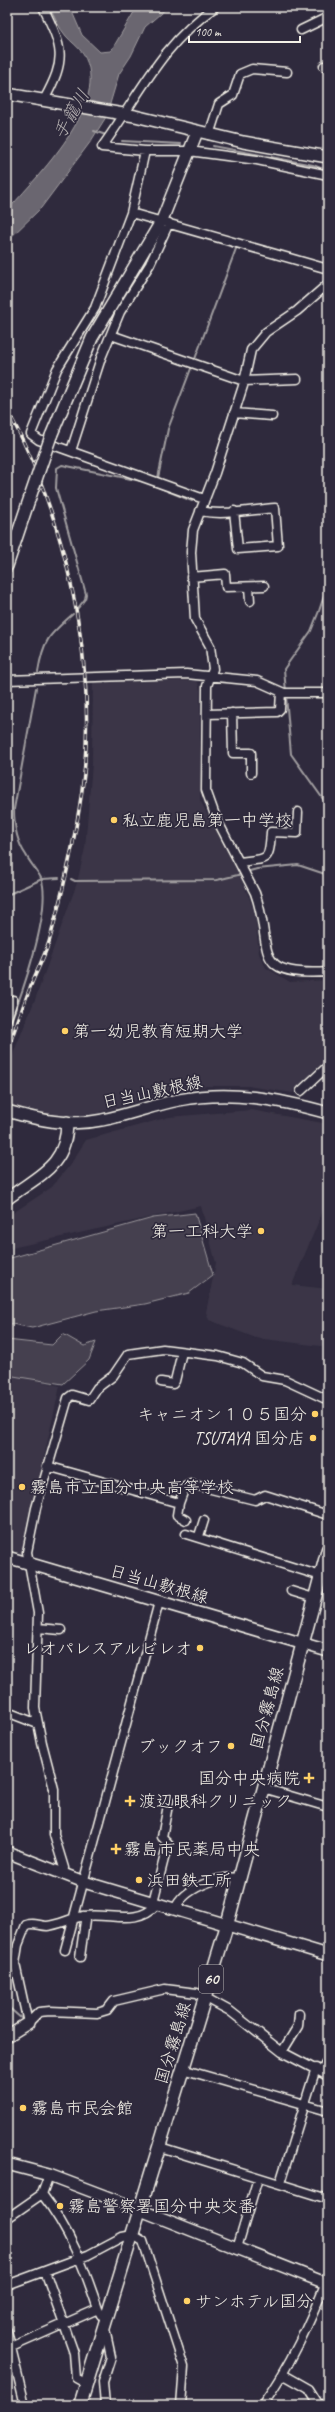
<svg xmlns="http://www.w3.org/2000/svg" width="335" height="2412" viewBox="0 0 335 2412" font-family="Caveat,'Klee One',sans-serif">
<rect width="100%" height="100%" fill="#2f2a3d"/>
<filter id="ink" filterUnits="userSpaceOnUse"><feTurbulence type="fractalNoise" baseFrequency=".025" numOctaves="2"/><feDisplacementMap in="SourceGraphic" scale="8" xChannelSelector="R" yChannelSelector="G"/><feConvolveMatrix kernelMatrix="1 2 1 2 8 2 1 2 1" color-interpolation-filters="sRGB"/></filter>
<g filter="url(#ink)">
<!-- built -->
<path fill="#3b3647" d="M197,680L200,690V800L241,879L251,902L255,913L259,954L266,968L290,982L328,980V1062L293,1093L248,1086H207L174,1091L87,1116H45L7,1104V1069L36,997L77,883L85,848L92,764L93,682Z
M251,1110L328,1124V1206H325L292,1285L328,1289V1347L256,1338L209,1320L206,1312L216,1263L201,1206L7,1249V1217L52,1187L70,1165L86,1140L169,1117Z
M7,1373L60,1386L22,1554L7,1549Z"/>
<!-- green -->
<path fill="#454050" stroke="#9c989c" d="M195,1213L213,1275L189,1293L145,1304L96,1311L32,1328L7,1323V1259L153,1218Z
M63,1334L84,1346L96,1342L89,1360L63,1384L7,1375V1340L52,1345Z"/>
<!-- water -->
<path fill="#6a6670" stroke="#a19ea0" d="M50,7H70L82,35L100,52L111,51L137,7H168L145,27L131,56L119,74L106,117L91,141L41,208L7,241V211C36,177 114,102 83,54C79,47 71,42 66,36C59,28 54,17 50,7Z"/>
<g fill="none" stroke-linecap="round" stroke-linejoin="round">
<!-- stream -->
<path stroke="#a19ea0" stroke-width="2" d="M94,131L106,135
M122,141L181,144
M213,146L313,165L328,171
M195,359L237,246
M158,478L168,429L192,366
M78,608L85,599L86,594L56,488L57,468L62,465L146,482L192,501
M38,672C43,640 49,635 73,614
M286,692L284,669L311,631L319,611L324,596L328,554
M286,696L291,754L328,806
M246,872L257,869L298,865L328,875
M71,879L75,881L217,880L242,874
M7,895L42,879L59,878
M7,1031C20,1000 53,909 41,878C37,870 30,863 26,855C16,841 14,825 14,809L36,688
M7,2006L22,2019"/>
<!-- street casing -->
<g stroke="#f4f1e8" stroke-width="11">
<path id="street" d="M43,7C63,49 67,58 44,100
M215,7C159,47 141,93 102,147L145,151H189L257,160L328,175
M327,7L328,9
M301,30L328,17
M324,66L328,67
M209,135L219,104L233,95L240,74L252,69L287,72
M145,151L131,213L95,308L57,369L31,434L39,440L204,499
M131,213L328,269
M328,284L297,311L266,332L251,350L243,386L215,473L193,530L191,552L195,619L210,646L213,669L207,686L206,790L216,818L255,893C275,948 247,977 328,972
M111,335L244,381L297,379
M234,413L272,416
M71,451L101,358L120,312L150,264L169,223
M200,511C223,516 250,510 275,508L278,546L238,549L234,511
M191,577L225,574L226,587L264,586
M249,587L250,601
M7,680L186,674L257,681L284,693H328
M232,713L233,753H251V773
M207,714L277,712L280,709L281,692
M239,862C268,858 269,863 271,832L297,833L298,812
M7,1018L13,1000
M301,1091L328,1066
M161,1382L173,1384L175,1381L182,1352
M47,1466L179,1503L185,1487L191,1484L255,1500L265,1495L328,1515
M179,1503L177,1515L186,1520
M186,1534L321,1576
M199,1536L204,1520
M291,1591L314,1598
M38,1628L61,1630
M7,1712L38,1724
M263,1788L328,1807
M63,1875L64,1868L54,1835V1789L42,1743L35,1708L38,1613L27,1552L36,1508L68,1398L72,1395L89,1400L97,1388L113,1376L128,1354L163,1349L218,1356L243,1363L262,1376L285,1380L328,1400
M153,1902L168,1843L162,1837L169,1800
M175,1909C184,1888 219,1875 240,1878
M65,1950L159,1602
M80,1957L85,1921L83,1916
M28,2023L39,2012L50,2011L97,2013L107,2010L114,2001L165,1989L197,1993L230,2011L282,2052L328,2076
M28,2023L15,1964L18,1945L26,1925C33,1922 40,1926 47,1926C59,1925 71,1918 84,1916C109,1912 137,1927 157,1904
M282,2052L298,2026L299,2014
M182,2069L328,2111
M322,2071L328,2059
M160,2147L328,2199
M49,2175L42,2194C70,2230 84,2267 98,2309L101,2315L108,2316
M280,2183L316,2068
M9,2217L42,2194
M237,2248L258,2178
M45,2271L74,2353L76,2378L87,2384
M7,2285L88,2255L122,2237L133,2235L143,2241L184,2367L181,2405
M7,2331L25,2405
M7,2349L98,2309
M282,2377L286,2376L309,2389L319,2405
M105,2405L103,2382L111,2357L105,2329
M262,2405C291,2365 310,2322 328,2277"/>
</g>
<!-- secondary casing -->
<g stroke="#f4f1e8" stroke-width="14">
<path id="secondary" d="M7,94L135,116L243,142L328,157
M51,436L92,338L162,220L197,132
M7,566L27,506
M7,1111C38,1120 70,1127 102,1120C128,1115 153,1105 179,1100C230,1090 278,1099 328,1113
M7,1199C38,1175 67,1167 67,1122
M7,1557L328,1651
M7,1852L84,1882L328,1955
M7,2036L28,2023
M7,2164L49,2175L128,2205L328,2284"/>
</g>
<!-- primary casing -->
<g stroke="#f4f1e8" stroke-width="15">
<path id="primary" d="M80,2405L227,1925L328,1549"/>
</g>
<!-- street -->
<use href="#street" stroke="#2f2a3d" stroke-width="8"/>
<!-- secondary -->
<use href="#secondary" stroke="#2f2a3d" stroke-width="11"/>
<!-- primary -->
<use href="#primary" stroke="#2f2a3d" stroke-width="12"/>
<!-- rail casing -->
<g stroke="#f4f1e8" stroke-width="3.5">
<path id="rail" d="M7,409C64,514 96,654 84,774C78,828 65,883 51,935C47,952 38,968 31,985C23,1006 15,1029 7,1051"/>
</g>
<!-- rail -->
<use href="#rail" stroke="#2f2a3d" stroke-width="2" stroke-dasharray="6" stroke-linecap="butt"/>
<!-- secondary-bridge casing -->
<g stroke="#f4f1e8" stroke-width="14" stroke-linecap="butt">
<path id="secondary-bridge" d="M27,506L51,436"/>
</g>
<!-- secondary-bridge -->
<use href="#secondary-bridge" stroke="#2f2a3d" stroke-width="11"/>
</g>
</g>
<!-- markers -->
<g fill="#ffd166" stroke="#2f2a3d" stroke-width="1.5">
<circle cx="114" cy="820" r="4"/>
<circle cx="65" cy="1031" r="4"/>
<circle cx="261" cy="1231" r="4"/>
<circle cx="315" cy="1414" r="4"/>
<circle cx="313" cy="1438" r="4"/>
<circle cx="22" cy="1487" r="4"/>
<circle cx="200" cy="1648" r="4"/>
<circle cx="231" cy="1746" r="4"/>
<path d="M307 1772h4v4h4v4h-4v4h-4v-4h-4v-4h4z"/>
<path d="M128 1795h4v4h4v4h-4v4h-4v-4h-4v-4h4z"/>
<path d="M114 1843h4v4h4v4h-4v4h-4v-4h-4v-4h4z"/>
<circle cx="139" cy="1880" r="4"/>
<circle cx="23" cy="2108" r="4"/>
<circle cx="60" cy="2206" r="4"/>
<circle cx="187" cy="2301" r="4"/>
</g>
<g text-anchor="middle" dominant-baseline="central" stroke-width="3.5" stroke-linejoin="round" paint-order="stroke">
<!-- shield labels -->
<rect fill="#2f2a3d" stroke="#b9b5b5" stroke-width="1" x="199" y="1965" width="24" height="28" rx="3"/>
<g font-size="16" font-weight="bold" fill="#f4f1e8">
<text x="211" y="1979">60</text>
</g>
<!-- poi labels -->
<g font-size="17" fill="#f4f1e8" stroke="#2f2a3d" text-anchor="start">
<text x="122" y="820">私立鹿児島第一中学校</text>
<text x="73" y="1031">第一幼児教育短期大学</text>
<text x="253" y="1231" text-anchor="end">第一工科大学</text>
<text x="307" y="1414" text-anchor="end">キャニオン１０５国分</text>
<text x="305" y="1438" text-anchor="end">TSUTAYA 国分店</text>
<text x="30" y="1487">霧島市立国分中央高等学校</text>
<text x="192" y="1648" text-anchor="end">レオパレスアルビレオ</text>
<text x="223" y="1746" text-anchor="end">ブックオフ</text>
<text x="300" y="1778" text-anchor="end">国分中央病院</text>
<text x="139" y="1801">渡辺眼科クリニック</text>
<text x="124" y="1849">霧島市民薬局中央</text>
<text x="147" y="1880">浜田鉄工所</text>
<text x="31" y="2108">霧島市民会館</text>
<text x="68" y="2206">霧島警察署国分中央交番</text>
<text x="195" y="2301">サンホテル国分</text>
</g>
<!-- street labels -->
<g font-size="17" fill="#f4f1e8" stroke="#2f2a3d">
<text transform="translate(152 1092) rotate(-12)">日当山敷根線</text>
<text transform="translate(159 1584) rotate(16)">日当山敷根線</text>
<text transform="translate(267 1708) rotate(-75)">国分霧島線</text>
<text transform="translate(173 2043) rotate(-73)">国分霧島線</text>
</g>
<!-- water labels -->
<g font-size="18" font-style="italic" fill="#b6b2b2" stroke="#2f2a3d">
<text transform="translate(71 114) rotate(-60)">手籠川</text>
</g>
</g>
<!-- margin -->
<rect width="335" height="2412" fill="none" stroke="#2f2a3d" stroke-width="24"/>
<rect x="12" y="12" width="311" height="2388" fill="none" stroke="#f4f1e8" stroke-width="1.5" filter="url(#ink)"/>
<!-- scale -->
<path d="M189 36v6h111v-6" fill="none" stroke="#f4f1e8" stroke-width="2"/>
<text x="195" y="36" font-size="12" fill="#f4f1e8" stroke="#2f2a3d" stroke-width="3" paint-order="stroke">100 m</text>
</svg>
